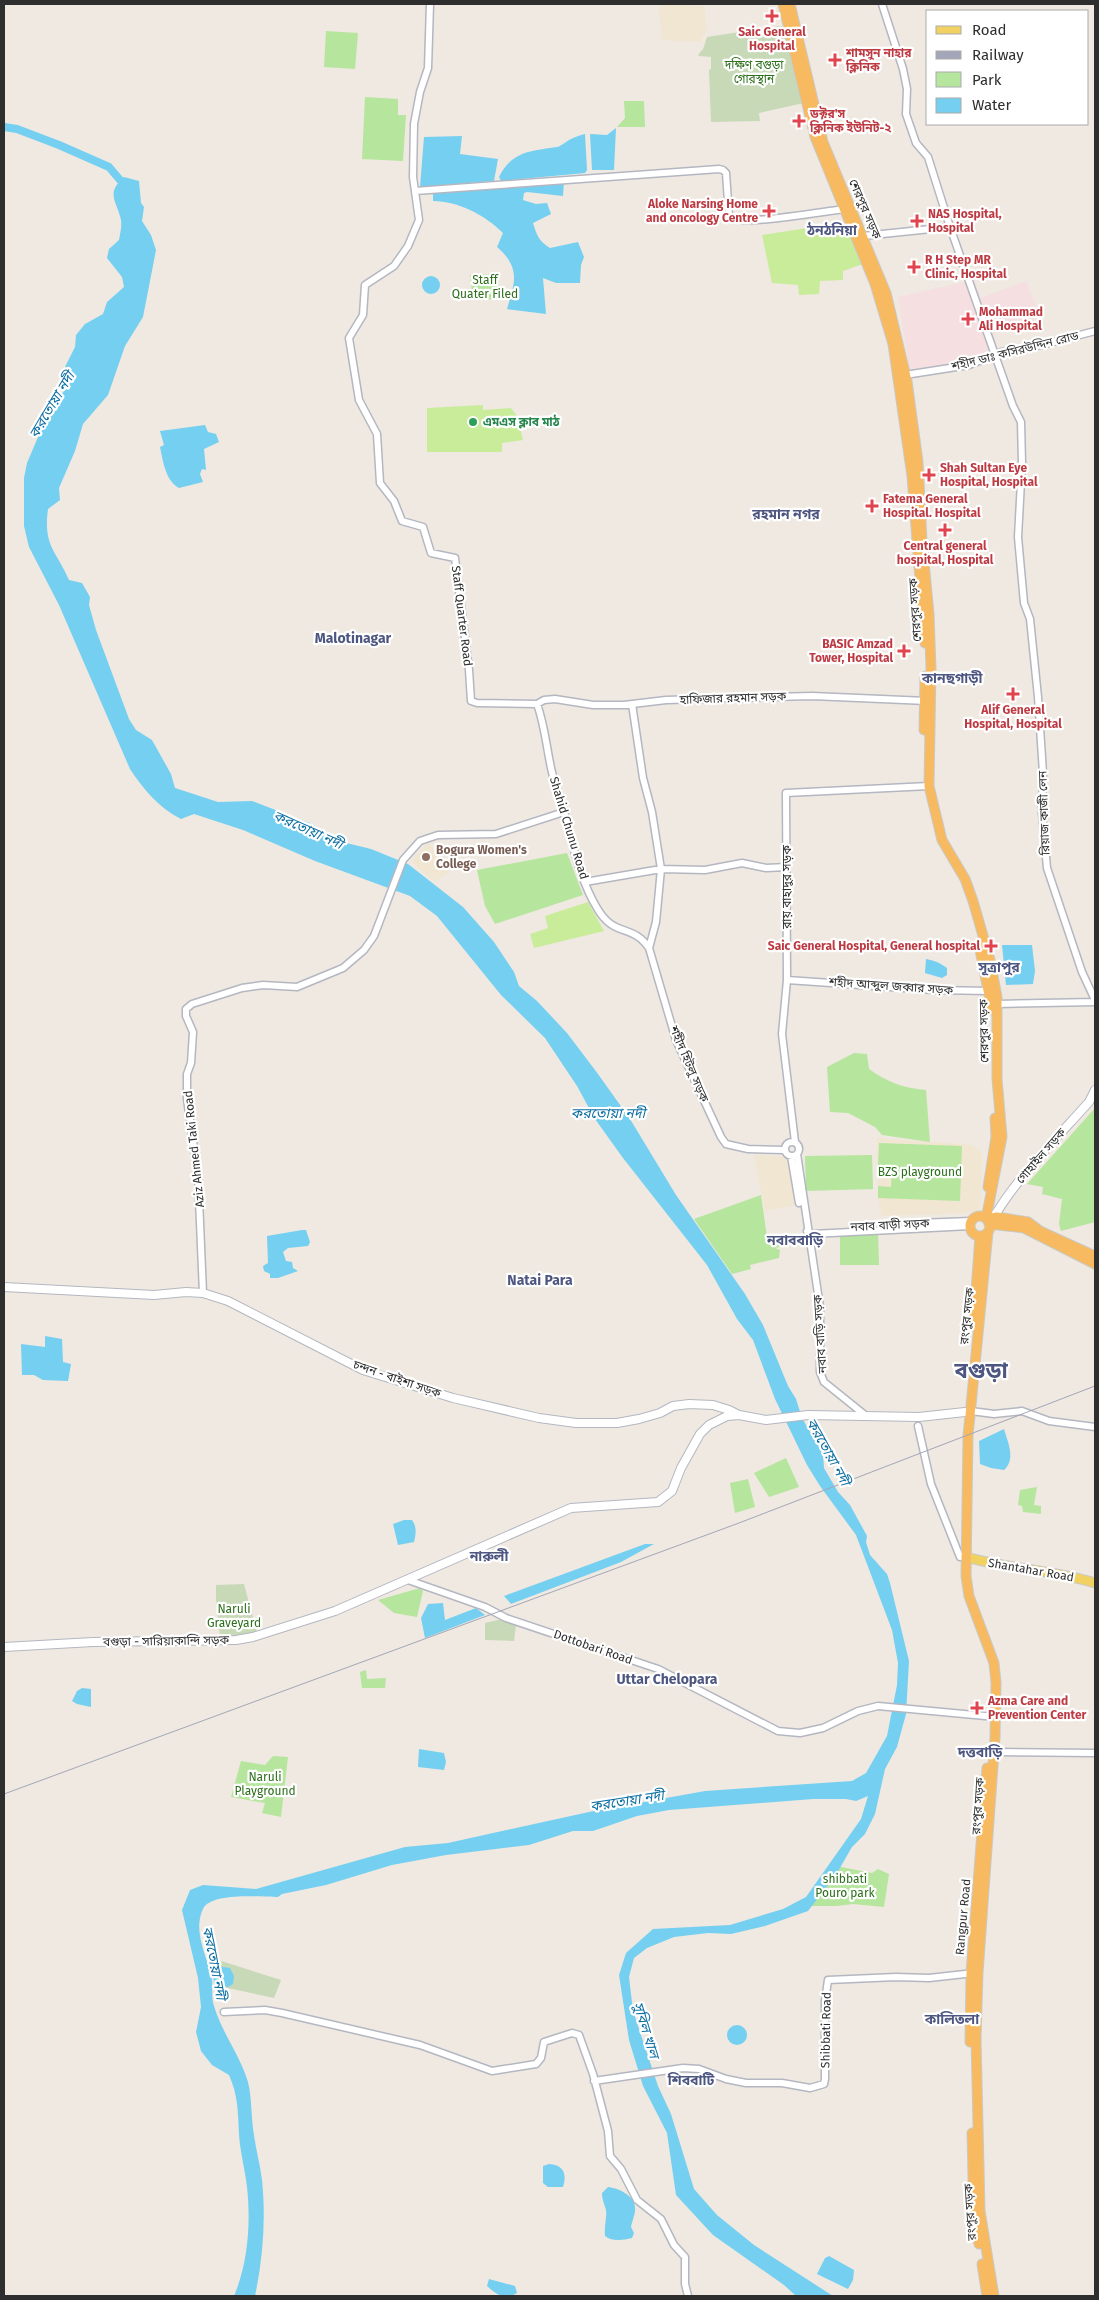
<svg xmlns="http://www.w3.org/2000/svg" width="1099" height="2300" viewBox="0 0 1099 2300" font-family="'Fira Sans','Noto Sans Bengali',sans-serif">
<rect width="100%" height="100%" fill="#efe9e1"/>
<!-- education -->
<path fill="#f0e6d1" d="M663,4L705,6L706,32L703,35L701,42L662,40L659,10Z
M428,842L449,872L435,882L411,862Z
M877,1138L973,1145L982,1154L980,1209L967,1213L882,1216L878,1198Z
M754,1155L787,1157L795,1205L765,1211Z"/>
<!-- medical -->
<path fill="#f5dfe0" d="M974,280L981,298L1026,281L1036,307L1032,329L993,333L1002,362L911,377L898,297Z"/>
<!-- green -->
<path fill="#b6e59e" d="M326,31L358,33L355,69L324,67Z
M365,97L398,99V115H406L403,161L362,159Z
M624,101H644L645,127H617L625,118Z
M498,274L499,299L473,300L470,275Z
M567,853L583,895L495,924L485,906L477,870Z
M854,1053L867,1054L869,1069C887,1082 903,1088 926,1090L930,1142L882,1135L875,1127L848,1113L830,1112L827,1067Z
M1095,1108V1222L1061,1231L1059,1224L1062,1199L1042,1194L1043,1187L1027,1184Z
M879,1143L962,1146L960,1201L878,1198V1186L891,1187L892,1166H878Z
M872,1155L873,1189L806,1191L805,1156Z
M761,1195L768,1244L809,1235L810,1240L775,1248L780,1250L779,1258L750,1265L751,1269L732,1274L694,1219Z
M840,1232H878L879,1265H840Z
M786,1458L799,1487L769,1497L754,1473Z
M748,1479L755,1507L735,1513L730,1483Z
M1037,1487L1034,1505L1041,1506V1514L1023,1512L1022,1506L1018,1505L1020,1490Z
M420,1588L423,1591L417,1617L394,1613L378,1600Z
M366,1670L367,1679L386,1678L385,1688H362L360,1672Z
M273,1756L288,1757L281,1817L262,1813L265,1803L231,1797L241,1761L265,1765Z
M836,1866L872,1873L878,1869L889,1874L884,1907L853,1904L837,1906H809Z"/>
<!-- cemetery -->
<path fill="#c8d9b8" d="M779,26L785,27L804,103L759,113L760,121L711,122L709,70L711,69V57L699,56L698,55L703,49L707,37Z
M244,1584L257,1633L220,1638L216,1600V1585Z
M506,1618L516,1625L514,1641L485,1640V1623Z
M215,1959L281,1980L274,1998L214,1985Z"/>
<!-- pitch -->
<path fill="#c9ec9a" d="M846,222L863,264L843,271V280L820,281L819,294L799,295L798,285L772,283L762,235Z
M483,405V410L511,408L517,416L523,440L502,443V452H427V408Z
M588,902L604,931L534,948L530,934L548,928L545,916Z"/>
<!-- water -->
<path fill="#75cff0" d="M616,128L614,170H592L590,134L607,135Z
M585,134L587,170L585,173L501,181L499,177C512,151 531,151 557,147C562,146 566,141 571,139C575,137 580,135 585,134Z
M462,136L460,154L498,159L494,181L420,187L424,137Z
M124,177L139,181L141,203L144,207L142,221L151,235L156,250L143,317L125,346L108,395L83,424L75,451L59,488L60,500L48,509C43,546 56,550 69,580L82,583L90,597L89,605L96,630L129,719L136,730L152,740L171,774L175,788L218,802L252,801L312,824L338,841L371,849L408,864L463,907L494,942L514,972L519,986L537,1001L567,1033L598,1074L630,1119L676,1195L745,1294L763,1325L788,1386L796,1399L802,1418L823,1454L824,1468L838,1492L850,1505L867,1536L866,1542L870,1555L887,1574L890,1583L909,1661L906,1714L897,1747L885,1769L875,1814L865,1834L852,1847L837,1873L808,1911L765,1926L731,1934L708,1933L674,1937L647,1948L634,1958L629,1977L633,2011L658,2086L671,2114L694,2189L717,2215L754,2245L833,2296H796L784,2285L713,2235L676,2195L667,2133L643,2086L629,2040L619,1975L626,1953L653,1929L730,1925L783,1909L806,1897L861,1819L868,1796L856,1801L846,1799H813L669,1810L637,1816L593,1831H573L529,1845L446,1855L392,1865L326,1885L282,1894L278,1897C261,1897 211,1892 203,1909C192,1932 208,1957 212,1980C213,1988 211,1998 214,2006C222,2033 240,2055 248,2082C252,2098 251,2118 254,2135C256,2150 260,2164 262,2180C266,2219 263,2258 255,2296H234C248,2263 251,2223 247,2187C245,2169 240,2152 239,2134C238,2112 238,2095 229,2075L212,2065L201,2051L196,2032L201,2007L198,1978L182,1910L190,1890L203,1885L256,1889L405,1847L448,1843L589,1812L705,1791L852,1781L866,1773L887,1736L897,1685L898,1663L892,1630L856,1535L820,1486L807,1465L775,1399L753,1340L737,1319L707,1265L623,1158L595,1119L577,1086L545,1038L501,995L437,916L410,896L315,861L243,830L194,814L181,819C160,809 143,789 130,769L59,605L29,547L24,526V478L27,463L44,423L47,409L62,394L67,386L65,367L75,347L76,335L85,324L103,314L107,302L124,287L122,277L107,258L109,249L119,240C120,234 122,226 121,220C117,201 105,194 124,177Z
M564,181L563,196L527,192L524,193L523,200L536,204L547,203L551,214L533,223C537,236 539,241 550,248L578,242L584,257L581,265L580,283H556L543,278L546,314L507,309C515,282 521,268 497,247L503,233C485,215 458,201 433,201V192Z
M422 285a9 9 0 1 1 18 0a9 9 0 1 1-18 0Z
M205,425L208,432L216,434L219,442L204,449L206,470L202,469L200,474L203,482L179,488C166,481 163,462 160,447L164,445L160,431Z
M1002,945H1032L1035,971L1033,984L1006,985Z
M926,959C936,961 938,962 947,968V975L942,978L925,973Z
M302,1230H306L310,1242L308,1246L288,1248L283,1252L286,1261L292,1262L293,1268L298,1271L278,1278H270V1274L264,1271L263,1266L268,1263L267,1236Z
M45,1336L62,1339L63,1362L71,1364L68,1381L43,1380L34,1375H22L21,1344L45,1347Z
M1004,1429C1008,1443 1016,1459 1004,1470L991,1468L980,1464L979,1441Z
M404,1520H412C417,1527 416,1534 414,1542L398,1545L393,1524Z
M645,1544H654L621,1562L511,1604L504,1596Z
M443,1603L445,1620L476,1608L485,1615L425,1638L421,1618L428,1604Z
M82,1688L91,1689V1707L77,1704L72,1701L77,1691Z
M419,1749L444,1753L446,1762L444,1770L418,1767Z
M217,1966L230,1968L234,1976L233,1984L228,1987L214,1985L213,1973Z
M727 2035a10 10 0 1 1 20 0a10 10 0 1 1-20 0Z
M549,2164C564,2165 567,2174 563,2187H548L543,2183V2166Z
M608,2187C618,2188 634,2195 635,2207C636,2213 632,2221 631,2227L634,2233L632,2238C623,2240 613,2242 605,2236C604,2227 607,2218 606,2210C604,2203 602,2199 602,2193Z
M829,2256L854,2270L853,2280L848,2289L817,2274L825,2258Z
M489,2279L515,2286L517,2293C505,2300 497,2295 487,2286Z"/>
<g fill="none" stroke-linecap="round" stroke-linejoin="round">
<!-- river -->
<path stroke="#75cff0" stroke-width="8" d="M4,127L17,129L59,145L109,167L126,187"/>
<!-- tertiary casing -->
<g stroke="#b4b7c1" stroke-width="9">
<path id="tertiary" d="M430,4L428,68L420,92L414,124L413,177L419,220L408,246L394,266L365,285L363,315L349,338L359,400L377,434L380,483L394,501L402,521L423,527L431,553L455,558L469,670L471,701L477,703L537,704L544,700L555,699L593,705H624L666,700L812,696L927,701
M882,4L903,69L907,89L906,114L916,143L928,157L950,227L995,355L1013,406L1021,422L1022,463L1018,537L1024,603L1030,619L1038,697L1043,773L1042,813L1047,868L1082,972L1095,1000
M415,191L719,169L723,170L726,173L729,216C739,228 828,210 847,209
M863,236L950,227
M905,375L969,365L1002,352L1046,344L1095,331
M537,704C544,723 546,743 550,763C553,781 560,797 565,815C573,845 580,880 597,908C614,938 632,923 649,948L676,1040L721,1137L726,1144L748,1149L785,1150
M632,704L643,778L652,812L661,869L656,922L649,948
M585,882L661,869L705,870L742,863L766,868L787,867
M787,980L934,990L990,991
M997,1004L1095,1002
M795,1142L782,1034L787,980L786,793L929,786
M785 1149a7 7 0 1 1 14 0a7 7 0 1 1-14 0Z
M797,1154L820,1307V1372L824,1382L865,1415
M791,1156L799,1203
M919,1223L971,1221
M807,1231L812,1234L970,1226
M203,1293L198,1176L187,1099V1074L191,1063L193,1032L186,1016V1009L192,1004L242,988L263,985L297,987L343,968L364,950L374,936L403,860L420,841L438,835L496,834L564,812
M971,1411L994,1414L1022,1411L1049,1421L1095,1427
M918,1426L931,1484L960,1557
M408,1580L485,1607L506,1618L658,1669L778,1731L800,1733L823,1728L858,1711L878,1706L996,1717
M994,1752L1095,1753
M224,2012L265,2010L282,2013L420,2045L492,2071L536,2064L541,2058L544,2042L572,2033L579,2035L593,2074L608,2131L610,2156L621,2169L637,2200L661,2219L674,2245L685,2257V2284L688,2296
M594,2081L683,2068L699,2069L726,2079L746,2083H782L810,2088L824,2084L825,2079V2001L828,1980L896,1977L929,1978L974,1973"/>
</g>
<!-- secondary casing -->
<g stroke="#b4b7c1" stroke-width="10">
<path id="secondary" d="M992,1220C1018,1176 1055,1140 1089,1102L1095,1090
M4,1287L154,1295L186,1292L203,1293L228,1301L363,1370L453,1398L539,1418L576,1423H617L639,1419L660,1413L673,1406L689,1404L713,1405L729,1410L739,1415
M4,1647L93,1642L236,1640L253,1637L335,1611L571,1508L658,1502L672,1491L681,1468L700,1434L709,1425L727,1416L739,1415L766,1420L808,1415L919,1417L965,1412"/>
</g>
<!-- primary casing -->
<g stroke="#c9c9c9" stroke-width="11">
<path id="primary" d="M966,1557C1009,1569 1053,1570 1095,1583"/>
</g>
<!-- trunk casing -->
<g stroke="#c9c9c9" stroke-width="11">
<path id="trunk" d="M783,4L815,137L875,284L893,344L912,476L925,643
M790,4L823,142L886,293L907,381L918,462L922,541L929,614L931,668L929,786L942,840L965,879L973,901L990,960L997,997V1079L1002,1137L986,1219L997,1217L1028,1222L1040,1231L1095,1256
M924,730L925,676
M979,945L992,1010
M988,1187L996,1137L995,1118
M970 1226a10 10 0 1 1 20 0a10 10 0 1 1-20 0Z
M989,1224L1024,1228L1095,1264
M988,1232L968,1436L966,1576L969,1596L994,1663L996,1683L995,1738L978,1973L976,2039L980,2211L994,2296
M974,1318L980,1236
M970,2042L971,1973L987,1768
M972,2133L974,2219L979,2244
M982,2264L987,2296"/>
</g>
<!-- tertiary -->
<use href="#tertiary" stroke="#fff" stroke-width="6"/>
<!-- secondary -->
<use href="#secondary" stroke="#fff" stroke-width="8"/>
<!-- primary -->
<use href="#primary" stroke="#f2d163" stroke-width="9"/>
<!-- trunk -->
<use href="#trunk" stroke="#f8ba60" stroke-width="9"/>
<!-- rail -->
<path stroke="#a3a6b8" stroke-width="1" d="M4,1794L739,1523L1095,1386"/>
</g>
<!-- markers -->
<g fill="#e0444e" stroke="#fff" stroke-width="2">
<path d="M769.5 8.5h5v5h5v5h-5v5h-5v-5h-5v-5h5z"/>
<path d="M832.5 52.5h5v5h5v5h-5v5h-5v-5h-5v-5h5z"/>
<path d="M796.5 113.5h5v5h5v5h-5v5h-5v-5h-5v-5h5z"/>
<path d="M766.5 203.5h5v5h5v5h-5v5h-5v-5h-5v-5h5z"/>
<path d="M914.5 213.5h5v5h5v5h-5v5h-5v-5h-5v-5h5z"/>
<path d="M911.5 259.5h5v5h5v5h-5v5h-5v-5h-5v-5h5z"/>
<path d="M965.5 311.5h5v5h5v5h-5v5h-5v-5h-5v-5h5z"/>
<path d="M926.5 467.5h5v5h5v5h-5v5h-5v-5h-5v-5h5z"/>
<path d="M869.5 498.5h5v5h5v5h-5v5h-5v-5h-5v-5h5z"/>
<path d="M942.5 522.5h5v5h5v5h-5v5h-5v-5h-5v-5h5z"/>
<path d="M901.5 643.5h5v5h5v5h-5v5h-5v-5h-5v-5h5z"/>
<path d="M1010.5 686.5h5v5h5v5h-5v5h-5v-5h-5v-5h5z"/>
<path d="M988.5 938.5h5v5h5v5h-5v5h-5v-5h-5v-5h5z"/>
<path d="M974.5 1700.5h5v5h5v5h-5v5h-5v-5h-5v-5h5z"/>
</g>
<circle fill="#2e9e5b" stroke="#fff" stroke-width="2" cx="473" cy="422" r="5"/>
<circle fill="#8d6e63" stroke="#fff" stroke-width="2" cx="426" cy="857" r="5"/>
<g text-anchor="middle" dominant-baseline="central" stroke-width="4.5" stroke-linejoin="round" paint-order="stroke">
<!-- health labels -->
<g font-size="12" font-weight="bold" fill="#be3a42" stroke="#fff" text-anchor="start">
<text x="772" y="32" text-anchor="middle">Saic General<tspan x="772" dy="14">Hospital</tspan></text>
<text x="846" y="53">শামসুন নাহার<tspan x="846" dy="14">ক্লিনিক</tspan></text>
<text x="810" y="114">ডক্টর'স<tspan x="810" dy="14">ক্লিনিক ইউনিট-২</tspan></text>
<text x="758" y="204" text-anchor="end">Aloke Narsing Home<tspan x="758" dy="14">and oncology Centre</tspan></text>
<text x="928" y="214">NAS Hospital,<tspan x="928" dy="14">Hospital</tspan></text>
<text x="925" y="260">R H Step MR<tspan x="925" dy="14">Clinic, Hospital</tspan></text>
<text x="979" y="312">Mohammad<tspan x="979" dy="14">Ali Hospital</tspan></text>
<text x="940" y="468">Shah Sultan Eye<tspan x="940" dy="14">Hospital, Hospital</tspan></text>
<text x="883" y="499">Fatema General<tspan x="883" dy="14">Hospital. Hospital</tspan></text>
<text x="945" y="546" text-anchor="middle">Central general<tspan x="945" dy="14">hospital, Hospital</tspan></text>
<text x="893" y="644" text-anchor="end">BASIC Amzad<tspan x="893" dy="14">Tower, Hospital</tspan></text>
<text x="1013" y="710" text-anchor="middle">Alif General<tspan x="1013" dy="14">Hospital, Hospital</tspan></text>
<text x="980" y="946" text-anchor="end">Saic General Hospital, General hospital</text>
<text x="988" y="1701">Azma Care and<tspan x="988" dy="14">Prevention Center</tspan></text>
</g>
<!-- park labels -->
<g font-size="12" fill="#2c6e1b" stroke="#fff">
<text x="754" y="65">দক্ষিণ বগুড়া<tspan x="754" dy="14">গোরস্থান</tspan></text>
<text x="485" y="280">Staff<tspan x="485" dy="14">Quater Filed</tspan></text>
<text x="920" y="1172">BZS playground</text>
<text x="234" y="1609">Naruli<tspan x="234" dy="14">Graveyard</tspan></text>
<text x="265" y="1777">Naruli<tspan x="265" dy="14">Playground</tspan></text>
<text x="845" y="1879">shibbati<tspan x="845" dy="14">Pouro park</tspan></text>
</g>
<!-- street labels -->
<g font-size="12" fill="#2e2e2e" stroke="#fff">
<text transform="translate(865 209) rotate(67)">শেরপুর সড়ক</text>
<text transform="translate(1015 351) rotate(-14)">শহীদ ডাঃ কসিরউদ্দিন রোড</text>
<text transform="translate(915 610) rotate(-94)">শেরপুর সড়ক</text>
<text transform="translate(462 616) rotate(83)">Staff Quarter Road</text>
<text transform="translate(733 698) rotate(-2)">হাফিজার রহমান সড়ক</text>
<text transform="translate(1044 813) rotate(-92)">রিয়াজ কাজী লেন</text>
<text transform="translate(569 828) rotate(73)">Shahid Chunu Road</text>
<text transform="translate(787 887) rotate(-90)">রায় বাহাদুর সড়ক</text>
<text transform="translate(891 986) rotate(4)">শহীদ আব্দুল জব্বার সড়ক</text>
<text transform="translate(984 1031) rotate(-91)">শেরপুর সড়ক</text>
<text transform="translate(689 1064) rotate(67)">শহীদ হিটলু সড়ক</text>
<text transform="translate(194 1149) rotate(-96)">Aziz Ahmed Taki Road</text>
<text transform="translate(1041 1156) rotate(-49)">গোহাইল সড়ক</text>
<text transform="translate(890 1225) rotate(-3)">নবাব বাড়ী সড়ক</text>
<text transform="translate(967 1316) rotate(-84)">রংপুর সড়ক</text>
<text transform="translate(820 1334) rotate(-94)">নবাব বাড়ি সড়ক</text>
<text transform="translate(397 1379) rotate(19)">চন্দন - বাইশা সড়ক</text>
<text transform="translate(1031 1570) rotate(10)">Shantahar Road</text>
<text transform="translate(166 1641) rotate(-1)">বগুড়া - সারিয়াকান্দি সড়ক</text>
<text transform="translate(593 1647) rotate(19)">Dottobari Road</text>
<text transform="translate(978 1806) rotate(-86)">রংপুর সড়ক</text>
<text transform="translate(963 1917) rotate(-85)">Rangpur Road</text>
<text transform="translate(826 2030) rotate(-89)">Shibbati Road</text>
<text transform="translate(970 2212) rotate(-94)">রংপুর সড়ক</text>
</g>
<!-- leisure labels -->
<g font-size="12" font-weight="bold" fill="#27864d" stroke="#fff" text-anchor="start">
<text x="483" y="422">এমএস ক্লাব মাঠ</text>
</g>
<!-- education labels -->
<g font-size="12" font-weight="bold" fill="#785e54" stroke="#fff" text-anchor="start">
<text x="436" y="850">Bogura Women's<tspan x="436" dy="14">College</tspan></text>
</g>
<!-- neighbourhood labels -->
<g font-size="14" font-weight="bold" fill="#4d5680" stroke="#fff">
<text x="832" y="230">ঠনঠনিয়া</text>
<text x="786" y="514">রহমান নগর</text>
<text x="353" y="638">Malotinagar</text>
<text x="952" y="678">কানছগাড়ী</text>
<text x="999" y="967">সূত্রাপুর</text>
<text x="795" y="1240">নবাববাড়ি</text>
<text x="540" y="1280">Natai Para</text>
<text x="489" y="1556">নারুলী</text>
<text x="667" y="1679">Uttar Chelopara</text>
<text x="980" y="1752">দত্তবাড়ি</text>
<text x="952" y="2019">কালিতলা</text>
<text x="691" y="2080">শিববাটি</text>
</g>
<!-- water labels -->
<g font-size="14" font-style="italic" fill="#0d6fa3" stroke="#fff">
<text transform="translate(52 405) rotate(-59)">করতোয়া নদী</text>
<text transform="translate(308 830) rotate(24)">করতোয়া নদী</text>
<text x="608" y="1113">করতোয়া নদী</text>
<text transform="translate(828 1452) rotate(61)">করতোয়া নদী</text>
<text transform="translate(627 1801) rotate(-9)">করতোয়া নদী</text>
<text transform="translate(214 1963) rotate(79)">করতোয়া নদী</text>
<text transform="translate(646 2030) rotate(73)">সুবিল খাল</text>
</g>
<!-- town labels -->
<g font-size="22" font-weight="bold" fill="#4d5680" stroke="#fff">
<text x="981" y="1370">বগুড়া</text>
</g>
</g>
<!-- border -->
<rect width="1099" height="2300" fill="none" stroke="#2e2e2e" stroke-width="10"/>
<!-- legend -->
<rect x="926" y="10" width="162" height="115" fill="#ffffff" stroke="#ababab"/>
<rect x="936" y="26" width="25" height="8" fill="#f2d163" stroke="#ababab"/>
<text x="972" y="35" font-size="15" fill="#2e2e2e">Road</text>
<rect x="936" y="51" width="25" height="8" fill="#a3a6b8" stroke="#ababab"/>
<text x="972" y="60" font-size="15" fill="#2e2e2e">Railway</text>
<rect x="936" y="72" width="25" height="15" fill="#b6e59e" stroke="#ababab"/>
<text x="972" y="85" font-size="15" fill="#2e2e2e">Park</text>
<rect x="936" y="98" width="25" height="15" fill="#75cff0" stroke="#ababab"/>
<text x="972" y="110" font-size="15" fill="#2e2e2e">Water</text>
</svg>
